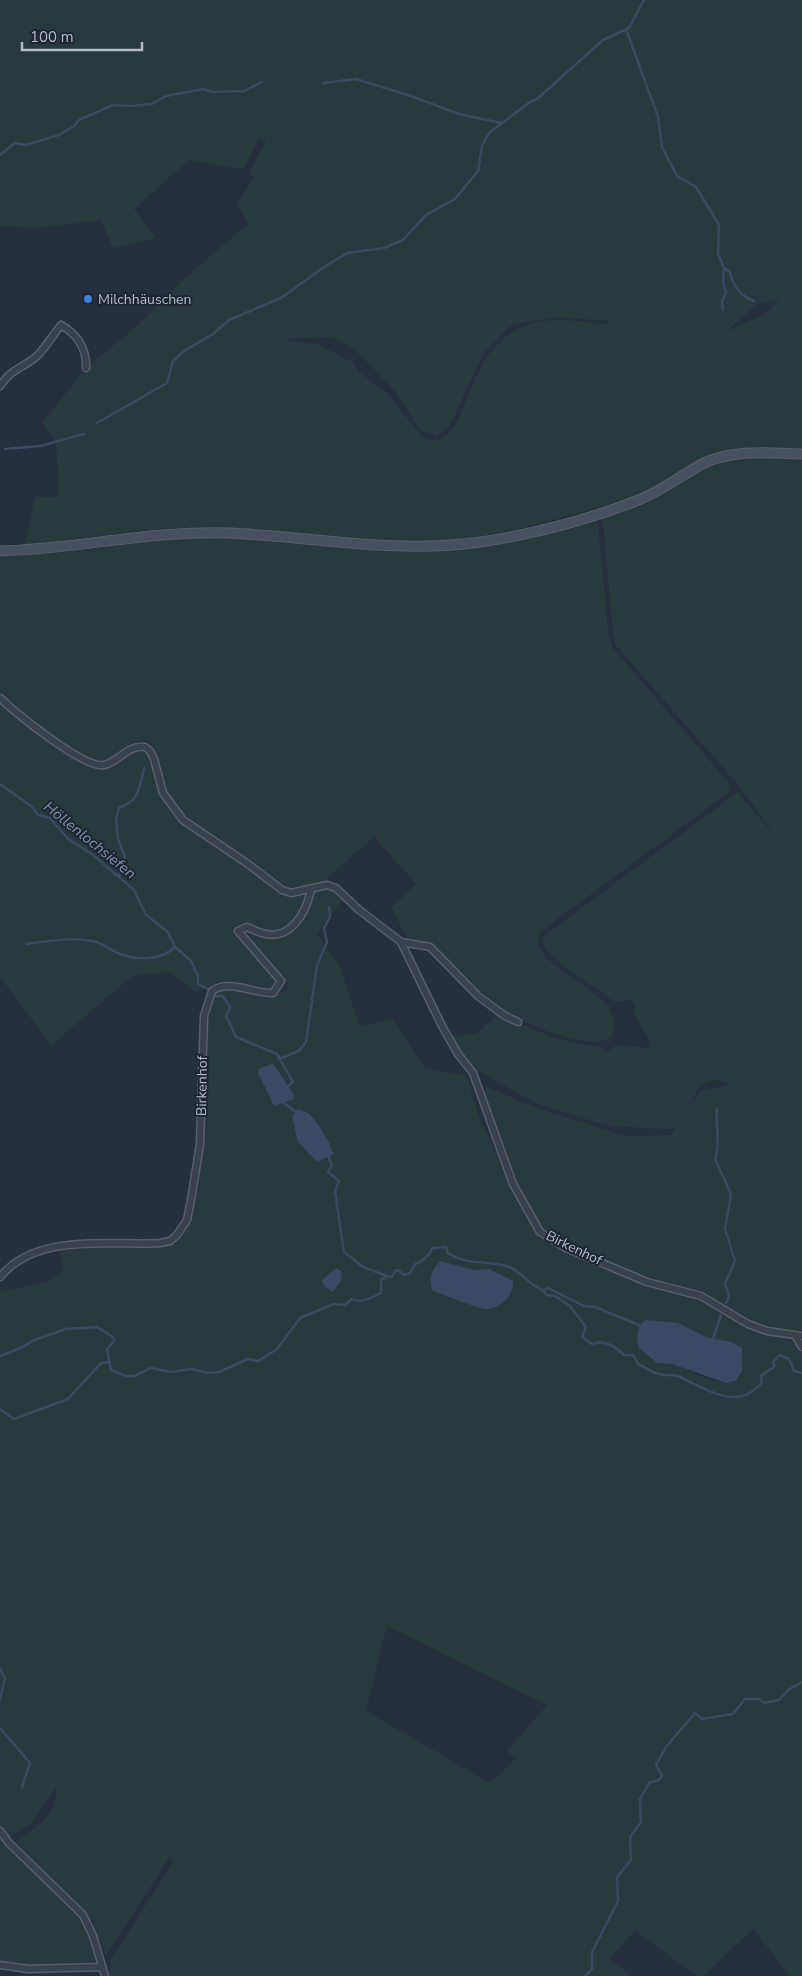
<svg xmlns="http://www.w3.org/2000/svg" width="802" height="1976" viewBox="0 0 802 1976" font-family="'Nunito Sans',sans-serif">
<rect width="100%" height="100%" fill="#252f3d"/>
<!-- green -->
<path fill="#273b3e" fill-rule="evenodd" d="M0,0H802V1330C782,1333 767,1325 748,1320L749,1328L792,1341L802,1340V1976H790L753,1929L703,1976H697L635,1931L609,1959L632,1976H110L111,1959L174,1861L169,1858L106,1956L89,1915L18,1845V1840C36,1828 59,1812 56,1788L31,1824L3,1841L80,1917L97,1958L90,1965L28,1967L0,1961V1292L49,1281L64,1270L60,1251L95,1247H165L181,1239L191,1221L196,1201L203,1146L206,1021L218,989L273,997L286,990L288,982H275L270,988L224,982L195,992L170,972L134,975L51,1045L0,977V698L84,761L101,766L131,749L146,754L158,751L146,740C124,741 117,759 102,761C82,763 15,707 0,692V557L94,549L183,536L248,538L343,548L423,550L475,547L528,538L594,521L598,524L608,632L613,648L729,783L730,788L728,793L540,932C526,963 600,985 611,1012C636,1074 521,1022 501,1010L502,1008L465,979L432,943L408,939L391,908L416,884L374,837L323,882L342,900L317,934L340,966L360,1027L392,1018L425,1068L467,1076L479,1117L510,1182L517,1181L484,1091L487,1087L542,1110L625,1136L670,1135L676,1127L671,1129L608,1126L533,1102L476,1069L462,1053L451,1036L476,1034L498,1014L556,1039L599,1047L607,1052L616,1045L650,1048L648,1037L633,1013L636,1004L630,1000L614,1002C593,984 553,966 541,941L545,935L738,792L779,841L739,786L614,643L602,513L637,501L636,496C572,515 508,536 440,541C371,546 302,533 233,528C164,524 93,537 25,545L35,497H59L56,442L42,423L86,368L138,325L187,276L248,224L237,203L255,177L249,172L266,141L259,138L244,169L189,160L134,209L156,238L113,248L101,220L36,228L0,226ZM780,299L764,315L726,331L756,305ZM556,317L608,321V324C591,324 572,319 554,320C502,324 482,356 465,403C458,420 455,433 437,441L422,437L387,393L359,372L354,363L320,345L280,339L332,337L354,349L394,390L420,430L436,436L450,425L485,351L513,324ZM273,1063L275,1064L293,1093L269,1098L259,1073V1069ZM719,1080L731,1085L700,1091L691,1104C696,1089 702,1081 719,1080ZM321,1134L327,1144L318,1162L298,1142ZM678,1323L706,1337L732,1342L742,1371L736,1382C714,1386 693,1371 672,1364ZM387,1626L547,1705L506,1752L517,1758L490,1783L366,1711Z"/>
<!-- water -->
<path fill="#3a4964" d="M273,1063L293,1093L294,1099L274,1106L258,1073L259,1069Z
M297,1109C317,1111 324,1139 334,1154L318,1162L315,1160L298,1142L292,1116Z
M440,1261L474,1270L489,1269L513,1281C514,1295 501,1308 487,1309C482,1310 438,1293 432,1290C429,1277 431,1271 440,1261Z
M336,1268L341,1271L342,1279L333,1292L324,1286L322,1280Z
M646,1320L678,1323L706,1337L732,1342L742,1348V1371L736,1381L726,1383L672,1364L657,1363L639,1348L637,1339L639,1325Z"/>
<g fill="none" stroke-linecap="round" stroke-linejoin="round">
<!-- stream -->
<path stroke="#3a4964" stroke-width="2.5" d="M626,29L658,117L662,147L677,176L696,187L719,225L718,254L724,268L730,272C732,285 742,297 754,301
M323,83L356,79L411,96L459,114L501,123
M0,155L15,143L26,145L59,135L74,126L79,120L113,105L131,106L152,104L166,96L203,89L212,92L244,91L262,82
M723,310L722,301L726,293L723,282L724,268
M97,423L167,383L173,361L184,351L213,334L229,320L281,298L324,267L347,253L384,248L403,240L426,215L455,199L478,171L482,146L489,133L530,102L537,99L603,40L629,28L644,0
M5,449L40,446L84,434
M0,784L31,806L38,815L50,818L68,839L92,854L134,890L146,915L168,932L175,947L191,961L198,976V984L209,990
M119,875L125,857L118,839L116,819L119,808C140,800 139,789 144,768
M27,944C48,941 71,937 92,941C102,942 111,951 120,954C139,961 161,960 175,947
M216,996H223L230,1007L226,1016L236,1037L277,1054L293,1082L286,1088
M279,1059L299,1051L306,1042L317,966L327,942L324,928L330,917L329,907
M284,1103L297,1113
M717,1109C715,1126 721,1143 715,1159L731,1194L725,1229L735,1261L725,1284L729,1296L726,1303
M318,1127L329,1145V1148
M328,1156L332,1165L328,1172L339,1181L335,1191L344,1252L363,1267L387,1276
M544,1290L548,1288L584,1306L595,1307L639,1325
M713,1339L721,1315
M0,1356L23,1347L32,1341L66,1329L97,1327L113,1337L114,1341L107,1349L111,1370L126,1376H134L151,1368L171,1372L191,1369L208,1373L219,1372L248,1359L258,1361L277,1349L300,1318L334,1304L345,1305L352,1299C362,1304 372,1297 381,1293V1280L387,1276L392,1277L395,1271L398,1270L404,1275L410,1273L415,1264C421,1263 431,1254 432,1248L446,1247L448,1253C466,1266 490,1260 509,1267C517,1270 526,1279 532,1284C538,1288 543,1289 547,1295L555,1296L570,1306L586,1327L582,1337L592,1344C604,1339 615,1346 624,1355H633L638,1364C646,1367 652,1373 659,1374C665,1376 672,1374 678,1376C704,1388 739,1413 762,1382L761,1376L775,1366L773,1362L779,1355L789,1359L794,1371L802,1373
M0,1409L14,1419L68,1399L101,1363L109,1362
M0,1669L5,1678L0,1699
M0,1728L30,1763L22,1787
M585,1976L592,1969V1952L618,1901L617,1877L631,1860L630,1837L641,1822L640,1799L649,1783L659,1780L662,1776L656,1765L666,1747L695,1713L702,1719L733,1714L745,1699H759L764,1703L779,1700L788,1690L802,1682"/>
<!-- street casing -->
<g stroke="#575f6b" stroke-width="9">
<path id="street" d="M0,386C12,368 22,369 37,356C46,347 53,335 61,325C77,334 87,349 86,368
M0,698C16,713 84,769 104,765C119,762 128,744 145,747L150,751L154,759L163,793L183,820L248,864L282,890L291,893L327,885L336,888L358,909L401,942L442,1026L458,1054L473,1073L513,1184L540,1232L564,1247L647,1282L701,1296L748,1324L767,1331L802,1336
M401,942L430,947L478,996L505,1016L518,1022
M0,1277C37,1232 109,1246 160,1243L170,1241L177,1235L187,1220L191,1200L200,1144L204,1016L212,991C228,979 255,994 273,993L281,981L238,931L247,927C252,929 257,932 262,933C290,942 306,913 311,890
M796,1337L802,1347
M0,1831L9,1843L83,1915L93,1936L105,1976
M0,1965L28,1969L102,1967"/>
</g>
<!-- secondary casing -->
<g stroke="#575f6b" stroke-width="11">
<path id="secondary" d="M0,551C77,549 153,530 230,533C314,537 396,554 481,542C533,534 587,520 636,501C661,492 681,475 704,463C733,449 771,453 802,454"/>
</g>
<!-- street -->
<use href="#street" stroke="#39414d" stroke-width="6"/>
<!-- secondary -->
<use href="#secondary" stroke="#475060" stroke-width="9"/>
</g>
<!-- markers -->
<circle fill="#3f7fe0" stroke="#1e2632" stroke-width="2" cx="88" cy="299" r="5"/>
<g text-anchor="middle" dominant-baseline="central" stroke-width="4" stroke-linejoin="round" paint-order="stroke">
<!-- poi labels -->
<g font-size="14" fill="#b5bcc8" stroke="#1e2632" text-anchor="start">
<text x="98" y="299">Milchhäuschen</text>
</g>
<!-- street labels -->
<g font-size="14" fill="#b5bcc8" stroke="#1e2632">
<text transform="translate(202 1086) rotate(-89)">Birkenhof</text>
<text transform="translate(574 1248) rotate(26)">Birkenhof</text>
</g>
<!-- water labels -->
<g font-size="15" font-style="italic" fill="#7d91af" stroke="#1e2632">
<text transform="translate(90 840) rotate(39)">Höllenlochsiefen</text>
</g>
</g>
<!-- scale -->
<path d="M22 42v8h120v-8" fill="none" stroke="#b5bcc8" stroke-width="2.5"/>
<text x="30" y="42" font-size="15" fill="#b5bcc8" stroke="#1e2632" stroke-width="4" paint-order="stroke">100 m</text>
</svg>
